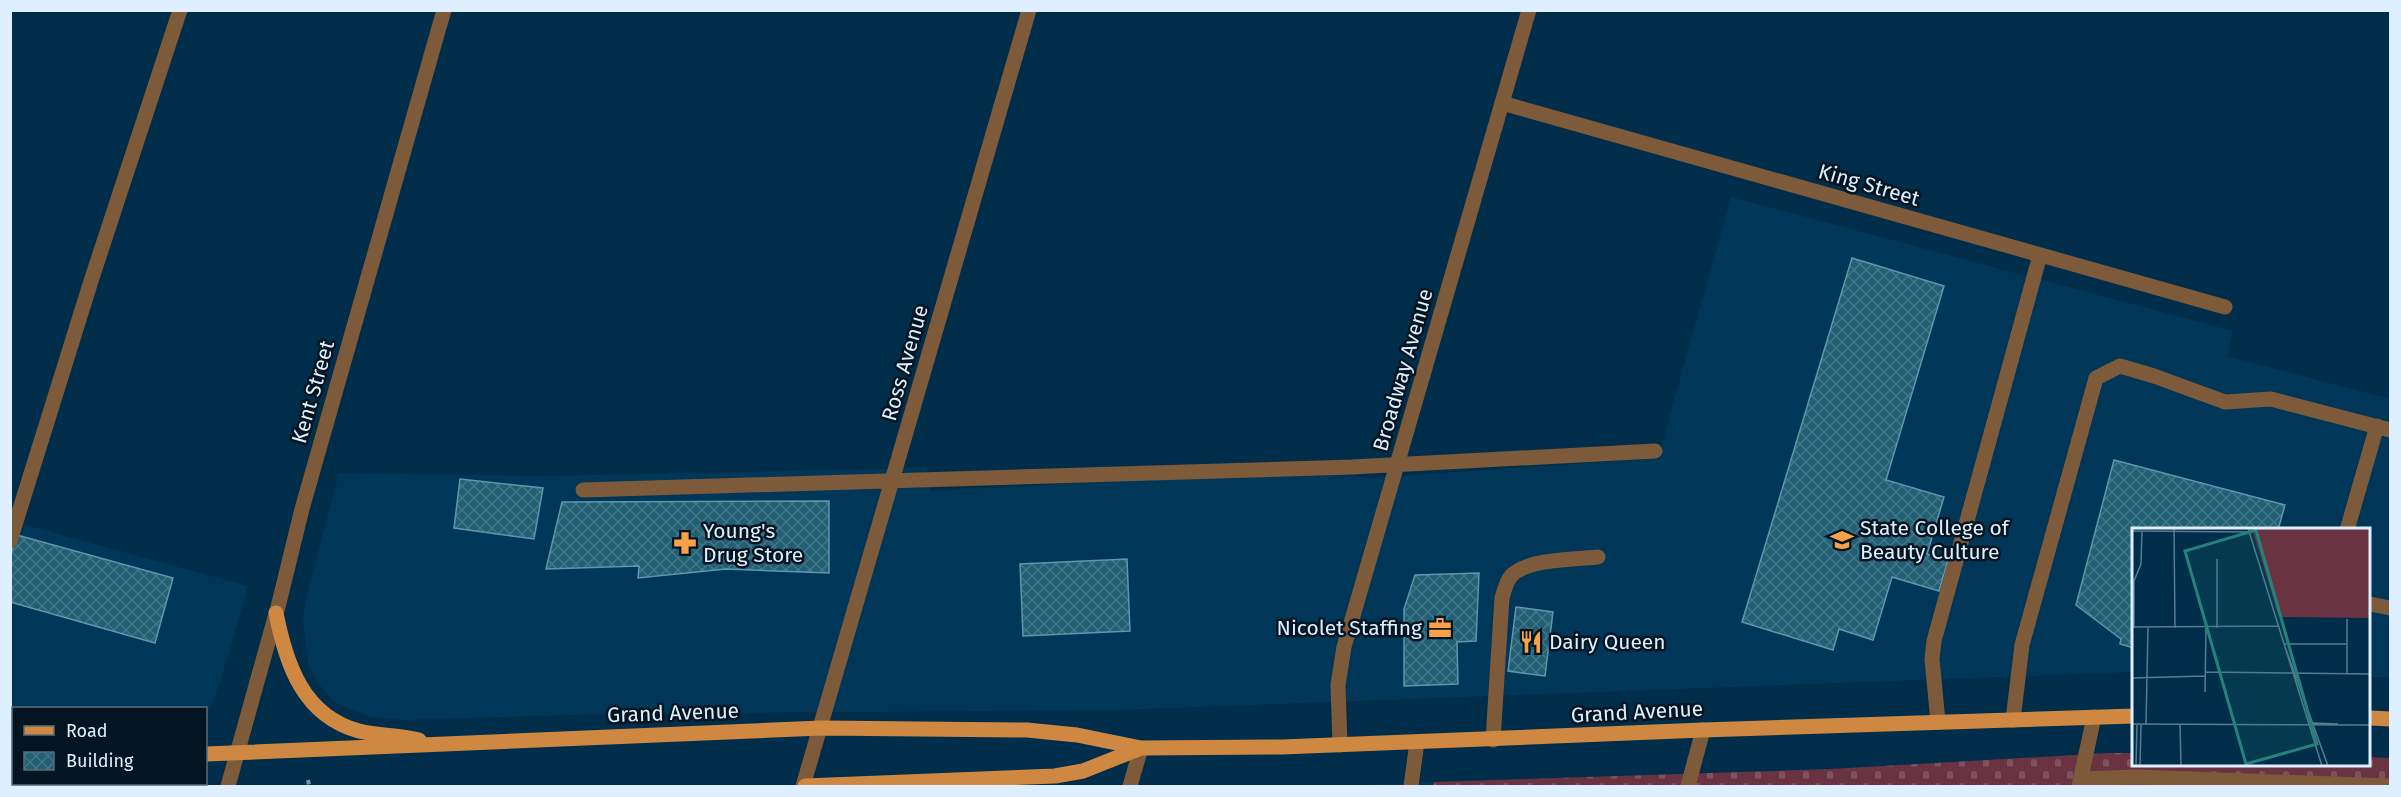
<svg xmlns="http://www.w3.org/2000/svg" width="2401" height="797" viewBox="0 0 2401 797" font-family="'Fira Sans',sans-serif">
<defs>
<pattern id="cemetery-stones" width="16" height="16" patternUnits="userSpaceOnUse" patternTransform="scale(1.5)"><rect width="16" height="16" fill="#6a3342"/><path d="M2 7V4a2 2 0 0 1 4 0v3zM10 15v-3a2 2 0 0 1 4 0v3z" fill="#7f515e"/></pattern>
<pattern id="building-cross-hatch" width="8" height="8" patternUnits="userSpaceOnUse" patternTransform="scale(1.5)"><rect width="8" height="8" fill="#225f73"/><path d="M0 0l8 8M0 8l8-8" fill="none" stroke="#427688"/></pattern>
</defs>
<rect width="100%" height="100%" fill="#002d49"/>
<!-- built -->
<path fill="#003658" d="M1731,197L2233,331L2227,356L2390,399V677H2370V530H2134V672L1117,710L606,714L403,720L372,717L343,707L331,699L318,683L308,663L303,621L306,598L339,473L541,476L927,468L930,491L1248,474H1344L1367,478L1658,458Z
M25,525L248,586L221,679L207,717L206,718V708H14L13,749H11L10,568Z
M1434,782L1433,786H1335Z"/>
<!-- cemetery -->
<path fill="url(#cemetery-stones)" d="M2109,753H2134V766H2370V757L2390,758V786H1433L1434,782L1830,769Z"/>
<!-- building -->
<path fill="url(#building-cross-hatch)" stroke="#5c98ad" stroke-width="1.5" d="M1852,258L1944,286L1886,480L1944,497L1927,554L1948,560L1939,591L1892,577L1873,640L1839,629L1833,650L1742,622Z
M2114,460L2285,505L2278,530H2134V648L2120,644L2121,639L2076,605Z
M460,479L543,488L534,539L454,528Z
M829,501V573L726,569L638,578L639,566L546,569L562,502Z
M17,535L173,578L155,643L10,602V557Z
M1127,559L1130,631L1023,636L1020,564Z
M1479,573L1476,641L1457,642L1458,684L1404,686V609L1415,575Z
M1516,607L1553,612L1545,676L1508,671Z"/>
<g fill="none" stroke-linecap="round" stroke-linejoin="round">
<!-- path -->
<path stroke="#7796ab" stroke-width="4" stroke-dasharray="4.5 4.5" stroke-linecap="butt" d="M308,780L309,785"/>
<!-- minor -->
<path stroke="#7d5a3a" stroke-width="15" d="M1502,103L2225,307
M583,490L1352,467L1655,451
M2347,530L2377,426
M10,541L91,281L180,10
M2370,604L2390,608
M2013,720L2022,645L2096,378L2120,366L2154,376L2225,402L2271,399L2390,430
M1938,722L1932,659L1934,641L2040,255
M1493,740L1502,598C1504,591 1506,582 1511,576C1526,559 1576,559 1598,557
M1340,745L1338,685L1344,647L1529,10
M2081,779L2136,777L2390,786
M228,786L279,603L302,509L444,10
M803,786L1029,10
M1130,786L1141,748
M1411,786L1417,742
M1688,786L1703,730
M2079,786L2094,717"/>
<!-- major -->
<path stroke="#cf8841" stroke-width="15" d="M276,613C286,664 303,716 359,731C379,736 399,735 419,740
M2370,718L2390,719
M206,754L821,728L1027,730L1077,735L1141,748L1282,747L1703,730L2134,716
M10,768H14
M805,786L1055,776L1083,771L1141,748"/>
</g>
<!-- icons -->
<defs>
<g id="university-bare" transform="scale(1.8)"><path d="M0-5L7-2L0 1L-7-2ZM-4 1L0 2.5L4 1V4Q0 6-4 4Z" fill="#f7a149" stroke="#041421" stroke-width="2.5" paint-order="stroke"/></g>
<g id="pharmacy-bare" transform="scale(1.8)"><path d="M-2-6h4v4h4v4h-4v4h-4v-4h-4v-4h4Z" fill="#f7a149" stroke="#041421" stroke-width="2.5" paint-order="stroke"/></g>
<g id="office-bare" transform="scale(1.8)"><path d="M-6-3h4V-5.5h4V-3h4V5H-6ZM-1-4.5V-3h2v-1.5ZM-6 0V1H6V0Z" fill="#f7a149" stroke="#041421" stroke-width="2.5" paint-order="stroke"/></g>
<g id="restaurant-bare" transform="scale(1.8)"><path d="M-5-6h1v4h1v-4h1v4h1v-4h1v5L-1.5 .5V6h-2V.5L-5-1ZM5-6V6H3V1.5H1.5Q1.5-4 5-6Z" fill="#f7a149" stroke="#041421" stroke-width="2.5" paint-order="stroke"/></g>
</defs>
<g fill-rule="evenodd">
<use href="#university-bare" x="1842" y="540"/>
<use href="#pharmacy-bare" x="685" y="543"/>
<use href="#office-bare" x="1440" y="628"/>
<use href="#restaurant-bare" x="1531" y="642"/>
</g>
<g text-anchor="middle" dominant-baseline="central" stroke-width="5" stroke-linejoin="round" paint-order="stroke">
<!-- street labels -->
<g font-size="21" fill="#def0ff" stroke="#041421">
<text transform="translate(1869 185) rotate(16)">King Street</text>
<text transform="translate(905 363) rotate(-74)">Ross Avenue</text>
<text transform="translate(1403 370) rotate(-74)">Broadway Avenue</text>
<text transform="translate(313 392) rotate(-74)">Kent Street</text>
<text transform="translate(1637 712) rotate(-3)">Grand Avenue</text>
<text transform="translate(673 713) rotate(-2)">Grand Avenue</text>
</g>
<!-- poi labels -->
<g font-size="21" fill="#def0ff" stroke="#041421" text-anchor="start">
<text x="1860" y="528">State College of<tspan x="1860" dy="24">Beauty Culture</tspan></text>
<text x="703" y="531">Young's<tspan x="703" dy="24">Drug Store</tspan></text>
<text x="1422" y="628" text-anchor="end">Nicolet Staffing</text>
<text x="1549" y="642">Dairy Queen</text>
</g>
</g>
<!-- overview -->
<g transform="translate(2132 528)">
<rect width="238" height="238" fill="#002d49"/>
<path d="M120,0H238V90L147,89Z" fill="#6a3342"/>
<path fill="none" stroke="#597b92" stroke-width="1.5" d="M42,0L43,100M116,0L190,238M0,3L117,4M85,31V100M0,99L146,98M2,100V53L9,36L10,3M152,116H215M152,116L196,238M73,144L239,146M215,145V91M0,150L73,148M73,164L74,100M181,195L206,196M0,196L239,197M14,196L16,100M48,196L49,238M4,238L5,196M8,238L9,196"/>
<path fill="#24827c" fill-opacity="0.15" stroke="#24827c" stroke-width="3" d="M124,2L185,216L114,236L53,23Z"/>
<rect width="238" height="238" fill="none" stroke="#def0ff" stroke-width="3"/>
</g>
<!-- border -->
<rect width="2401" height="797" fill="none" stroke="#def0ff" stroke-width="24"/>
<!-- legend -->
<rect x="12" y="707" width="195" height="78" fill="#041421" stroke="#5b6c7a" stroke-width="1.5"/>
<rect x="24" y="726" width="30" height="9" fill="#cf8841" stroke="#5b6c7a" stroke-width="1.5"/>
<text x="66" y="737" font-size="18" fill="#def0ff">Road</text>
<rect x="24" y="752" width="30" height="18" fill="url(#building-cross-hatch)" stroke="#5b6c7a" stroke-width="1.5"/>
<text x="66" y="767" font-size="18" fill="#def0ff">Building</text>
</svg>
